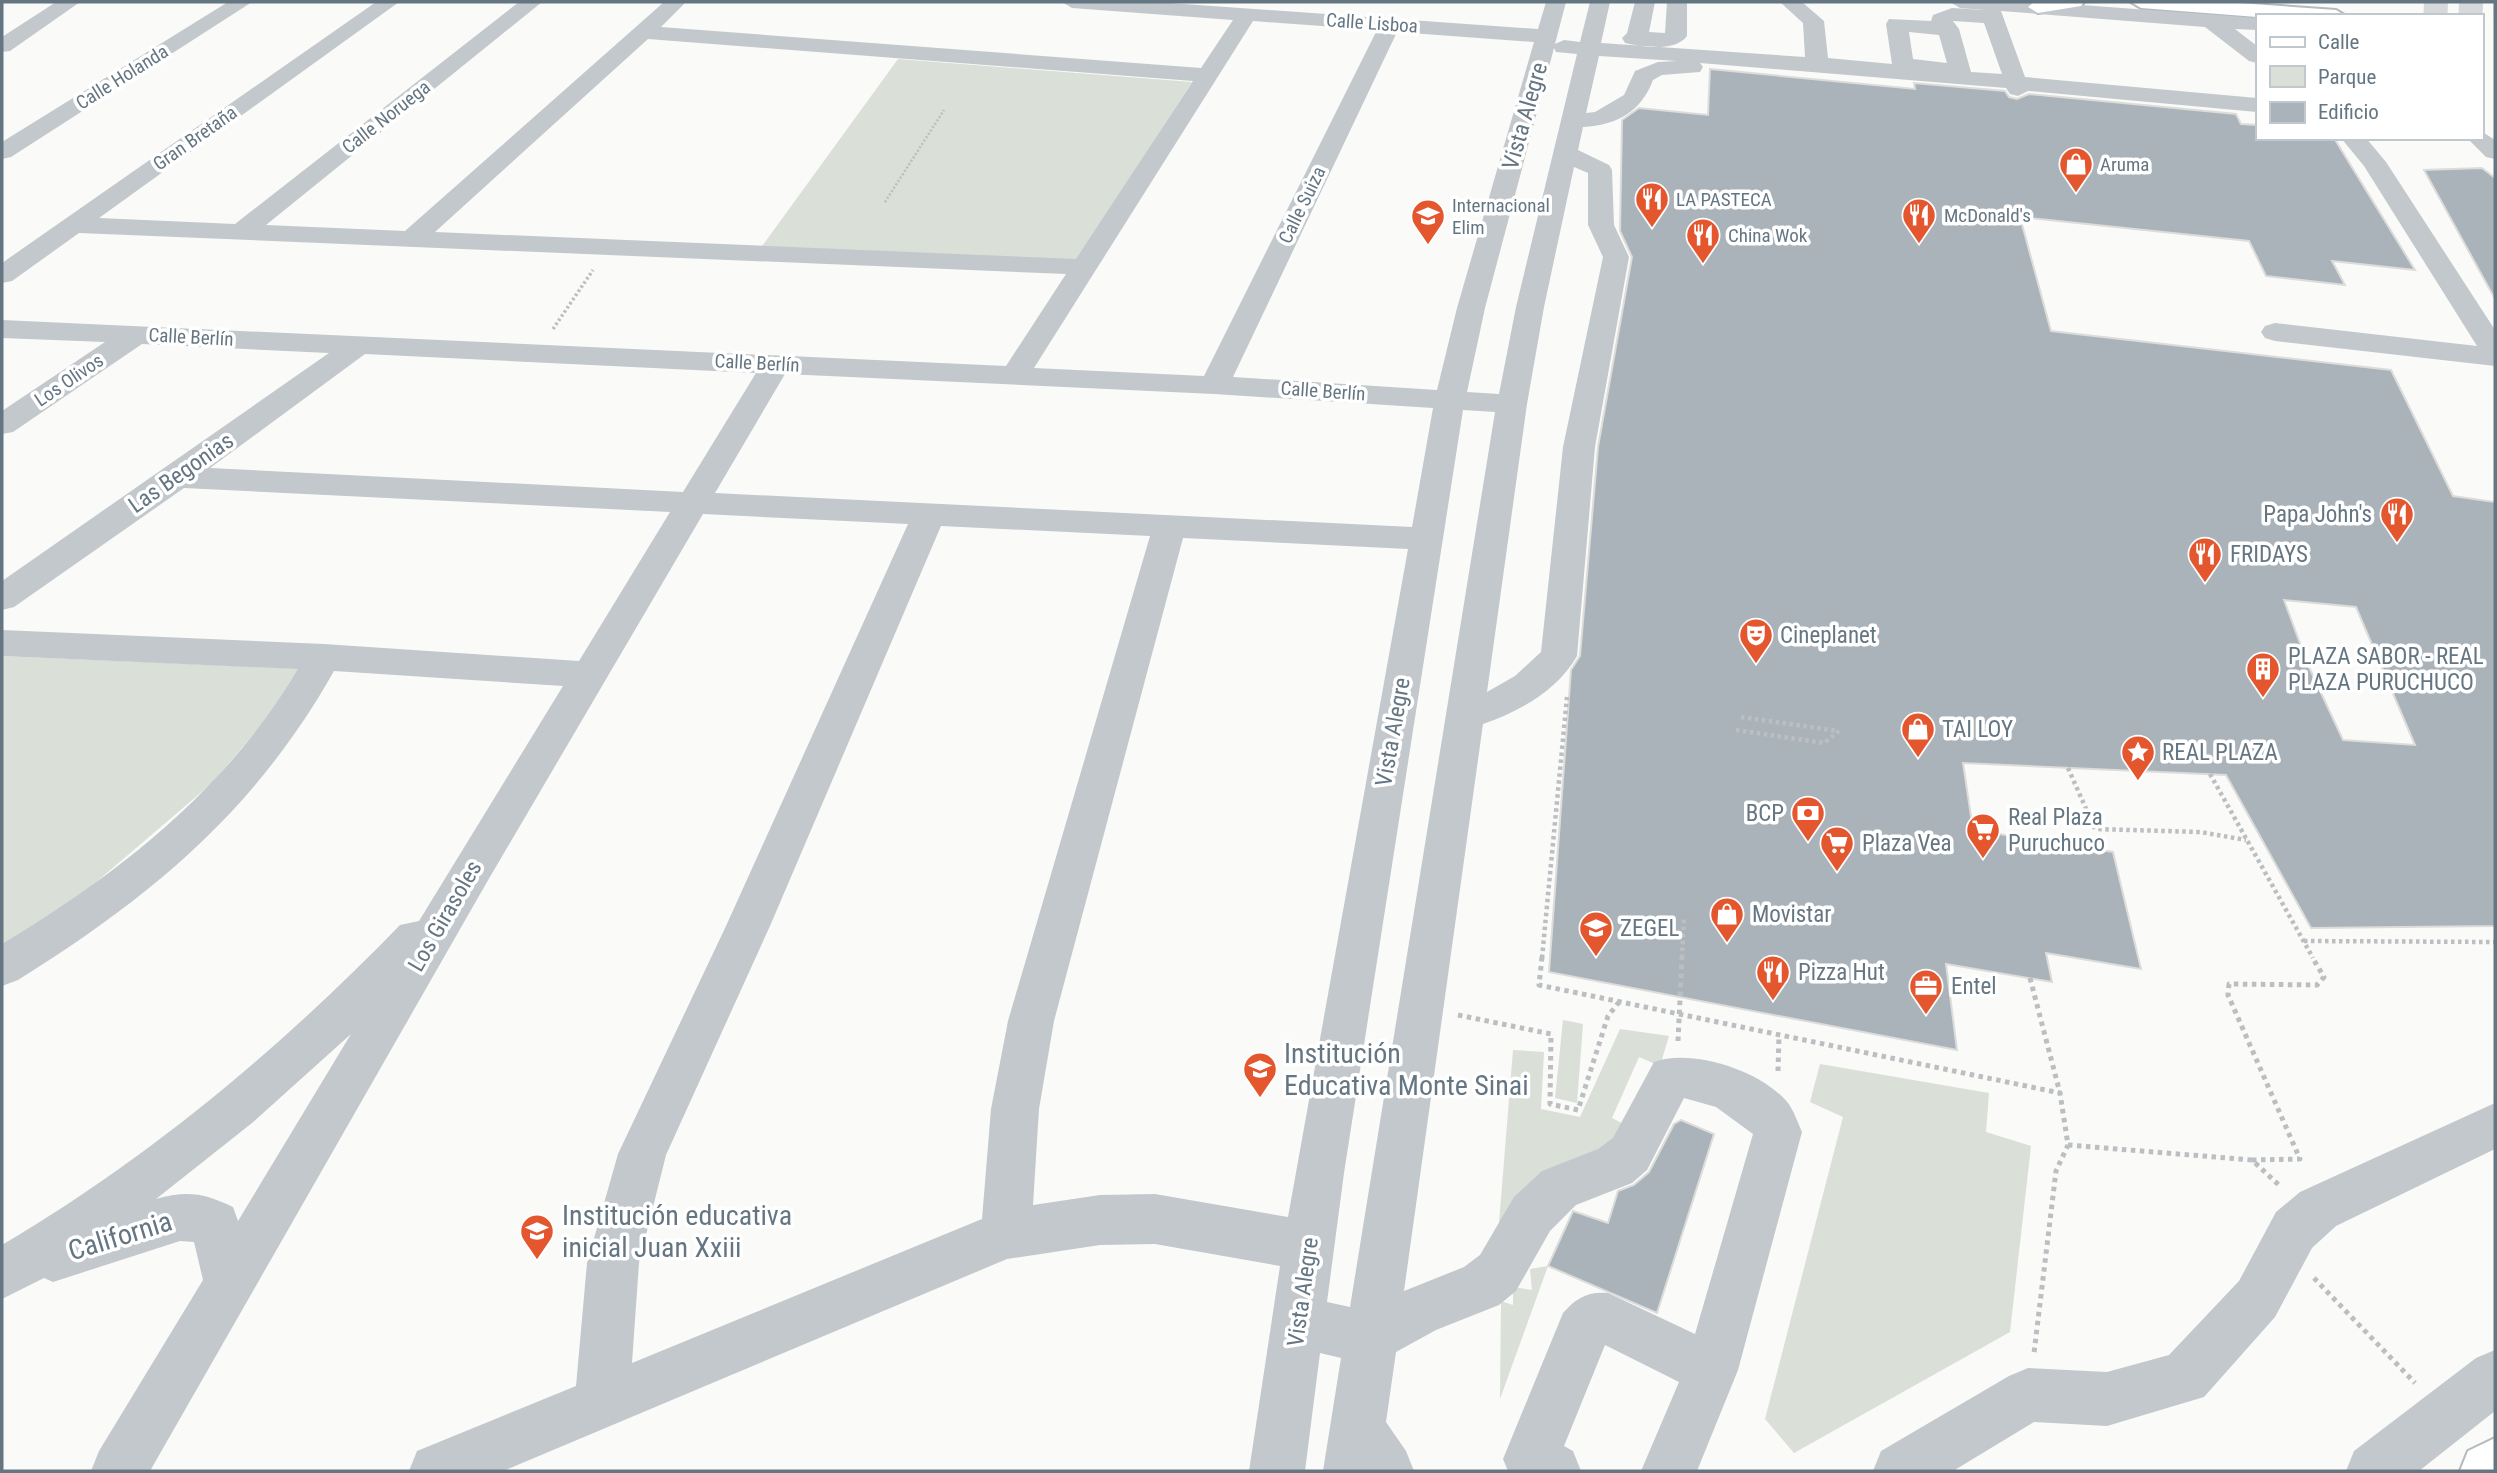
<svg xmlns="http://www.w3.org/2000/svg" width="2497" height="1473" viewBox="0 0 2497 1473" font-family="'Roboto Condensed',sans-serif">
<rect width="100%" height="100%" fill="#fafaf8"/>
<!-- green -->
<path fill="#dadfd7" d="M898,59L1192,82L1076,261L760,249Z
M2,656L309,669L211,784L53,919L2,948Z
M1563,1020L1583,1024L1577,1103L1555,1098Z
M1620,1029L1669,1036L1660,1066L1639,1057L1612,1118L1633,1129L1499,1223L1513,1050L1544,1052L1541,1109L1580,1117Z
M1820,1064L1989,1093L1986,1132L2031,1146L2010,1332L1794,1453L1765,1419L1843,1117L1810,1102Z
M1548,1266L1500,1399L1501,1301L1513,1305V1287L1532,1290L1530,1269Z"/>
<!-- building -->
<path fill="#aab3b9" stroke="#dcdcda" stroke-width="2" fill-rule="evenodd" d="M1710,69L1915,89L1914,83L2005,91L2009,97L2017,99L2029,94L2236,114L2241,124L2257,125V138H2334L2415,270L2332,261L2345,285L2266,276L2249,241L2020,217L2051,331L2391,370L2453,496L2495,502V926L2311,928L2226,775L1963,763L1973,830L2113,852L2141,969L2046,953L2052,982L1946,964L1957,1050L1549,972L1571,670L1580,656L1598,447L1632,257L1620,231L1622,120L1639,108L1708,115ZM2284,600L2356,607L2415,745L2343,740L2308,665Z
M2482,168L2495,178V299L2424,170Z
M1681,1120L1714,1134L1657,1313L1548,1266L1573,1211L1608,1223L1618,1191L1634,1185L1649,1172L1674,1124Z"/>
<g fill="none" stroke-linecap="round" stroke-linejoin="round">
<!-- major-tunnel -->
<path stroke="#d5d9db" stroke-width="24" stroke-dasharray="24 11" stroke-linecap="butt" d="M2424,2L2495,5"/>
<!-- major casing -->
<g stroke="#b5babe" stroke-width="4">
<path id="major" d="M2084,2L2081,6L2038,13L2028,7L2034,2Z
M2131,2H2225L2336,10L2346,16L2257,17L2141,8Z
M2495,1438V1471H2460L2468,1451Z"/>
</g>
<!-- path-far3 -->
<path stroke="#bbbfc2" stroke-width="2.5" stroke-dasharray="2 2" stroke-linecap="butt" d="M885,202L944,110"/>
<!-- path-far2 -->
<path stroke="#bbbfc2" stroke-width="3.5" stroke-dasharray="2.5 2.5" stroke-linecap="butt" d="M553,329L593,270"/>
<!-- path-far1 -->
<path stroke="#bbbfc2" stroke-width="4.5" stroke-dasharray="3.5 3.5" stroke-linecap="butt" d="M1741,717L1838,731
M1736,730L1824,743L1839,731
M2199,755L2220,757
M2068,768L2095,829L2200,832L2246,840
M2210,774L2313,958
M2304,941L2495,942
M1542,958L1567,697
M1682,958L1684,917"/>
<!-- path -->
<path stroke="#bbbfc2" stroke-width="5" stroke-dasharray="4.5 4.5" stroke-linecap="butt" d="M1542,957L1539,985L2060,1093
M2030,978L2060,1093L2068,1145L2056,1171L2034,1353
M1458,1015L1551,1034L1550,1104L1578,1110L1608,1016L1619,1002
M1678,1041L1682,957
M1778,1071L1779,1035
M2068,1145L2252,1160L2281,1187
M2252,1160L2300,1159L2228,995L2229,984L2317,985L2324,977L2312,957
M2314,1278L2415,1383"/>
<!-- minor -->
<path fill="#c3c8cc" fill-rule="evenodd" d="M56,2H80L10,51L2,52V37Z
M228,2H252L11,157L2,159V142Z
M376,2H399L99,218L235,224L519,2H542L266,225L405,231L664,2H686L661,27L1201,68L1233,20L1072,8L1062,2H1156L1538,29L1546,2H1566L1555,44L1564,40L1580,42L1590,2H1610L1601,43L1805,57L1803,23L1780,2H1802L1824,21L1828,58L1892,64L1886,24L1889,19L1931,21L1933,15L1952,8L1984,10L1960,8L1950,2H2041L2257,18V30L2235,29L2257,46V63L2249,61L2205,27L2001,11L2025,77L2257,98V112L2028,91L2018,96L2010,94L2006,88L1700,63L1703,67L1700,72L1662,75L1653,80C1641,112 1617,125 1583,127L1578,150L1609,165L1612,170L1614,225L1629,257L1595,447L1577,656C1557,691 1520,711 1483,724L1404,1291L1464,1267L1480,1255L1514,1197L1542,1171L1598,1149L1613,1138L1654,1062C1692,1048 1762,1071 1788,1103C1794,1111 1798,1123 1802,1132L1738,1370L1697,1471H1641L1679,1382L1605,1345L1564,1446L1573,1451L1581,1471H1508L1503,1459L1563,1313C1576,1298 1588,1291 1608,1293L1695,1334L1753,1134L1716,1107L1684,1098L1647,1170L1632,1183L1576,1205L1550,1231L1516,1291L1499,1305L1436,1330L1396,1352L1386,1422L1406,1451L1414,1471H1323L1341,1358L1320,1353L1305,1471H1249L1280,1266L1155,1244L1100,1245L1007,1259L503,1471H409L417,1451L576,1386L587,1263L618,1154L726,926L908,524L703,514L487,882L150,1471H91L99,1451L203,1280L194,1242L180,1241L53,1282L44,1278L2,1299V1245C148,1159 282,1047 400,925L419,921L563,686L334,671C255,811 152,896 18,980L2,986V944C119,874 228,788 298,669L2,656V630L324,644L579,661L670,512L184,488L14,607L2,610V581L329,353L142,344L13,432L2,434V411L105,342L2,338V320L1006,366L1066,274L79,233L12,281L2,283V263ZM1253,21L1377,30L1204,376L1034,368ZM1953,21L1984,23L2002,74L1971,72L1959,29ZM1397,32L1534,42L1457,308L1437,390L1233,377ZM1909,32L1939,35L1947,63L1913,59ZM648,39L1193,81L1076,259L435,232ZM1554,48L1556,52L1577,54L1516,307L1499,394L1467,392L1485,308ZM1599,56L1677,61L1658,62L1635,71L1624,95L1595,112L1586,113ZM1574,167L1588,173V225L1603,257L1563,447L1541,652L1515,676L1487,692L1527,404L1544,307ZM365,354L756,373L683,492L210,468ZM785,374L1214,394L1433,408L1412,527L715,493ZM1463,410L1495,412L1350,1307L1327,1302L1344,1173ZM941,526L1150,536L1008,1021L991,1109L982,1219L632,1363L639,1263L666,1155L770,926ZM1183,538L1408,549L1288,1217L1155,1194L1100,1195L1033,1205L1039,1109L1054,1021ZM351,1034L238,1221L233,1207C205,1193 186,1190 156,1199L252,1123Z
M1635,2H1655L1649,32L1665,33L1667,2H1687V36C1675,52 1643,47 1625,43L1622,38L1627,33Z
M2481,131L2495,140V159L2486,157L2467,138H2481Z
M2341,138H2366L2386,162L2495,330V366L2275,341L2265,338L2261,332L2265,326L2275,323L2477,346L2364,166Z
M2495,1103V1149L2336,1226L2312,1248L2275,1317L2204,1397L2107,1426L2034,1422L1953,1471H1873L1881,1451L2009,1376L2028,1368L2107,1372L2169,1355L2239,1281L2276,1212L2300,1192Z
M2495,1350V1411L2419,1471H2346L2354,1451L2476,1358Z"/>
<!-- major -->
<use href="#major" fill="#fff" fill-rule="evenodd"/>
</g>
<!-- icons -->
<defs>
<g id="shop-pin" transform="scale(1.75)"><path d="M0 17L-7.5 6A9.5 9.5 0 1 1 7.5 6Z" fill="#e4572e" stroke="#fff"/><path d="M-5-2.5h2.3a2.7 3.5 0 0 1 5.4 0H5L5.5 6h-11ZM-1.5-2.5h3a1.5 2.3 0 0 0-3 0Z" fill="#fff"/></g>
<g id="restaurant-pin" transform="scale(1.75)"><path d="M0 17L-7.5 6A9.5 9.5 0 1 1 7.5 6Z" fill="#e4572e" stroke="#fff"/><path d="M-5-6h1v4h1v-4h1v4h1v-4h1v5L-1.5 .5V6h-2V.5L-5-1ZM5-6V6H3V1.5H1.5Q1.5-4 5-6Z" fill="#fff"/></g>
<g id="school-pin" transform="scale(1.75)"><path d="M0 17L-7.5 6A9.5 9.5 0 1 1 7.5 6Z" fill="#e4572e" stroke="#fff"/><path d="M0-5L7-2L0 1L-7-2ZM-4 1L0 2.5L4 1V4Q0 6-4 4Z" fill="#fff"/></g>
<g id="theatre-pin" transform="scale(1.75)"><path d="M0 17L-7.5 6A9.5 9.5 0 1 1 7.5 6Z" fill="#e4572e" stroke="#fff"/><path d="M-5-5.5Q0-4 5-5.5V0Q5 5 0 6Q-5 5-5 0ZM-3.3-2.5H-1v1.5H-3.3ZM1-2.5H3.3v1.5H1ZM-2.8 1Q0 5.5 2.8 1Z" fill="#fff"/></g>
<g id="building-pin" transform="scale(1.75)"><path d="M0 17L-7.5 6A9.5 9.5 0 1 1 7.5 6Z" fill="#e4572e" stroke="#fff"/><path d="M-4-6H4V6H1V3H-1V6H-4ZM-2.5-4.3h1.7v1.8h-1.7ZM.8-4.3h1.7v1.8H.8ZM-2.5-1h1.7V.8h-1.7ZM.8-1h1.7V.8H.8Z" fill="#fff"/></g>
<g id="sight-pin" transform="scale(1.75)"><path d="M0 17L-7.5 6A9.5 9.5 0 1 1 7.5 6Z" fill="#e4572e" stroke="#fff"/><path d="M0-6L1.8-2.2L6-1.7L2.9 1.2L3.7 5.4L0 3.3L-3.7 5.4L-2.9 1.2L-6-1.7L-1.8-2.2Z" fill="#fff"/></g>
<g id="bank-pin" transform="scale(1.75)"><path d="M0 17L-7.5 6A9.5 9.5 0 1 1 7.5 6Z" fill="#e4572e" stroke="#fff"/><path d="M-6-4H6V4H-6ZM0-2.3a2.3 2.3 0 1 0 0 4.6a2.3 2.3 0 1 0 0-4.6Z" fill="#fff"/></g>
<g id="supermarket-pin" transform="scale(1.75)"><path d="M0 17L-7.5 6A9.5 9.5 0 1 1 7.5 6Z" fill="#e4572e" stroke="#fff"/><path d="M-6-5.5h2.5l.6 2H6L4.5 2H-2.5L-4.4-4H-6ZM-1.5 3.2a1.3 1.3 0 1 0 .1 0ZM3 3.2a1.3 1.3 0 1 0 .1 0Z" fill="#fff"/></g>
<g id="office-pin" transform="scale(1.75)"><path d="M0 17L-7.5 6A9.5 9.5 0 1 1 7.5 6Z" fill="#e4572e" stroke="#fff"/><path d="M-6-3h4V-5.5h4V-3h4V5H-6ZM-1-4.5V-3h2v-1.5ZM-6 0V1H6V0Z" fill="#fff"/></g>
</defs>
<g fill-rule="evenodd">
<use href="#shop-pin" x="2076" y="164"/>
<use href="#restaurant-pin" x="1652" y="199"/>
<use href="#restaurant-pin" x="1919" y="215"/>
<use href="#school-pin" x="1428" y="216"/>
<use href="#restaurant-pin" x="1703" y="235"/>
<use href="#restaurant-pin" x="2397" y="514"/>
<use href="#restaurant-pin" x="2205" y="554"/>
<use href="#theatre-pin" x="1756" y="635"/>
<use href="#building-pin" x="2263" y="669"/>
<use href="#shop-pin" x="1918" y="729"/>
<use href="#sight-pin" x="2138" y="752"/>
<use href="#bank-pin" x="1808" y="813"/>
<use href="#supermarket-pin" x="1983" y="830"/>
<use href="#supermarket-pin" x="1837" y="843"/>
<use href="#shop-pin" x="1727" y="914"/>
<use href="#school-pin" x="1596" y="928"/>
<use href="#restaurant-pin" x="1773" y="972"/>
<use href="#office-pin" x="1926" y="986"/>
<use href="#school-pin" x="1260" y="1069"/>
<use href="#school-pin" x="537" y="1231"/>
</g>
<g text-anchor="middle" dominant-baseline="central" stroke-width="7" stroke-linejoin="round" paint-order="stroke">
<!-- far-street labels -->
<g font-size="19" fill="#657683" stroke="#fff">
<text transform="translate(1372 23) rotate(4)">Calle Lisboa</text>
<text transform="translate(122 77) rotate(-32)">Calle Holanda</text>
<text transform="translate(386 117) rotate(-38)">Calle Noruega</text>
<text transform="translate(195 138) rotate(-35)">Gran Bretaña</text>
<text transform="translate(1302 205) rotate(-64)">Calle Suiza</text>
<text transform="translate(191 337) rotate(3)">Calle Berlín</text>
<text transform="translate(757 363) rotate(3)">Calle Berlín</text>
<text transform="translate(69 380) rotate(-34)">Los Olivos</text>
<text transform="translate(1323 391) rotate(4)">Calle Berlín</text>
</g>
<!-- far-poi labels -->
<g font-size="19" fill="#657683" stroke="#fff" text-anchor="start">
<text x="2100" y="164">Aruma</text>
<text x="1676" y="199">LA PASTECA</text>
<text x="1452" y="205">Internacional<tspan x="1452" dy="22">Elim</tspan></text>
<text x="1944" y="215">McDonald's</text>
<text x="1728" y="235">China Wok</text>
</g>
<!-- street labels -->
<g font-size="23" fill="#657683" stroke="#fff">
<text transform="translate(1525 116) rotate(-74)">Vista Alegre</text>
<text transform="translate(181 473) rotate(-35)">Las Begonias</text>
<text transform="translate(1393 732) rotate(-80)">Vista Alegre</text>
<text transform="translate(445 916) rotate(-60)">Los Girasoles</text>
<text transform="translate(1303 1292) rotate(-82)">Vista Alegre</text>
</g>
<!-- poi labels -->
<g font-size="23" fill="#657683" stroke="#fff" text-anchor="start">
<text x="2372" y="514" text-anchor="end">Papa John's</text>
<text x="2230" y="554">FRIDAYS</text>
<text x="1780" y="635">Cineplanet</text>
<text x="2288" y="656">PLAZA SABOR - REAL<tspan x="2288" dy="26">PLAZA PURUCHUCO</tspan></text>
<text x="1942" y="729">TAI LOY</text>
<text x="2162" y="752">REAL PLAZA</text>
<text x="1784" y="813" text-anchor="end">BCP</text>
<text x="2008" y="817">Real Plaza<tspan x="2008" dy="26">Puruchuco</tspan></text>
<text x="1862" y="843">Plaza Vea</text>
<text x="1752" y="914">Movistar</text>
<text x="1620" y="928">ZEGEL</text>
<text x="1798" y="972">Pizza Hut</text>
<text x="1951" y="986">Entel</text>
</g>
<!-- near-poi labels -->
<g font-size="28" fill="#657683" stroke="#fff" text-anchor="start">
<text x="1284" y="1053">Institución<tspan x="1284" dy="32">Educativa Monte Sinai</tspan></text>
<text x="562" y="1215">Institución educativa<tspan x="562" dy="32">inicial Juan Xxiii</tspan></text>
</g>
<!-- near-street labels -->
<g font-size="28" fill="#657683" stroke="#fff">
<text transform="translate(120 1236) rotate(-17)">California</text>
</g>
</g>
<!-- border -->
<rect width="2497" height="1473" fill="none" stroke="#657683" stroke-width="7"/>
<!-- legend -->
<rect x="2256" y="14" width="228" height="126" fill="#ffffff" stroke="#c1c8cd" stroke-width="2"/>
<rect x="2270" y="37" width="35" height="10" fill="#ffffff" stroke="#c1c8cd" stroke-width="2"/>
<text x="2318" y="49" font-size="21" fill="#657683">Calle</text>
<rect x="2270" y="66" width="35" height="21" fill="#dadfd7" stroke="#c1c8cd" stroke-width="2"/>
<text x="2318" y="84" font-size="21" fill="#657683">Parque</text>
<rect x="2270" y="102" width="35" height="21" fill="#aab3b9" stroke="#c1c8cd" stroke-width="2"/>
<text x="2318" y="119" font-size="21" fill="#657683">Edificio</text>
</svg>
